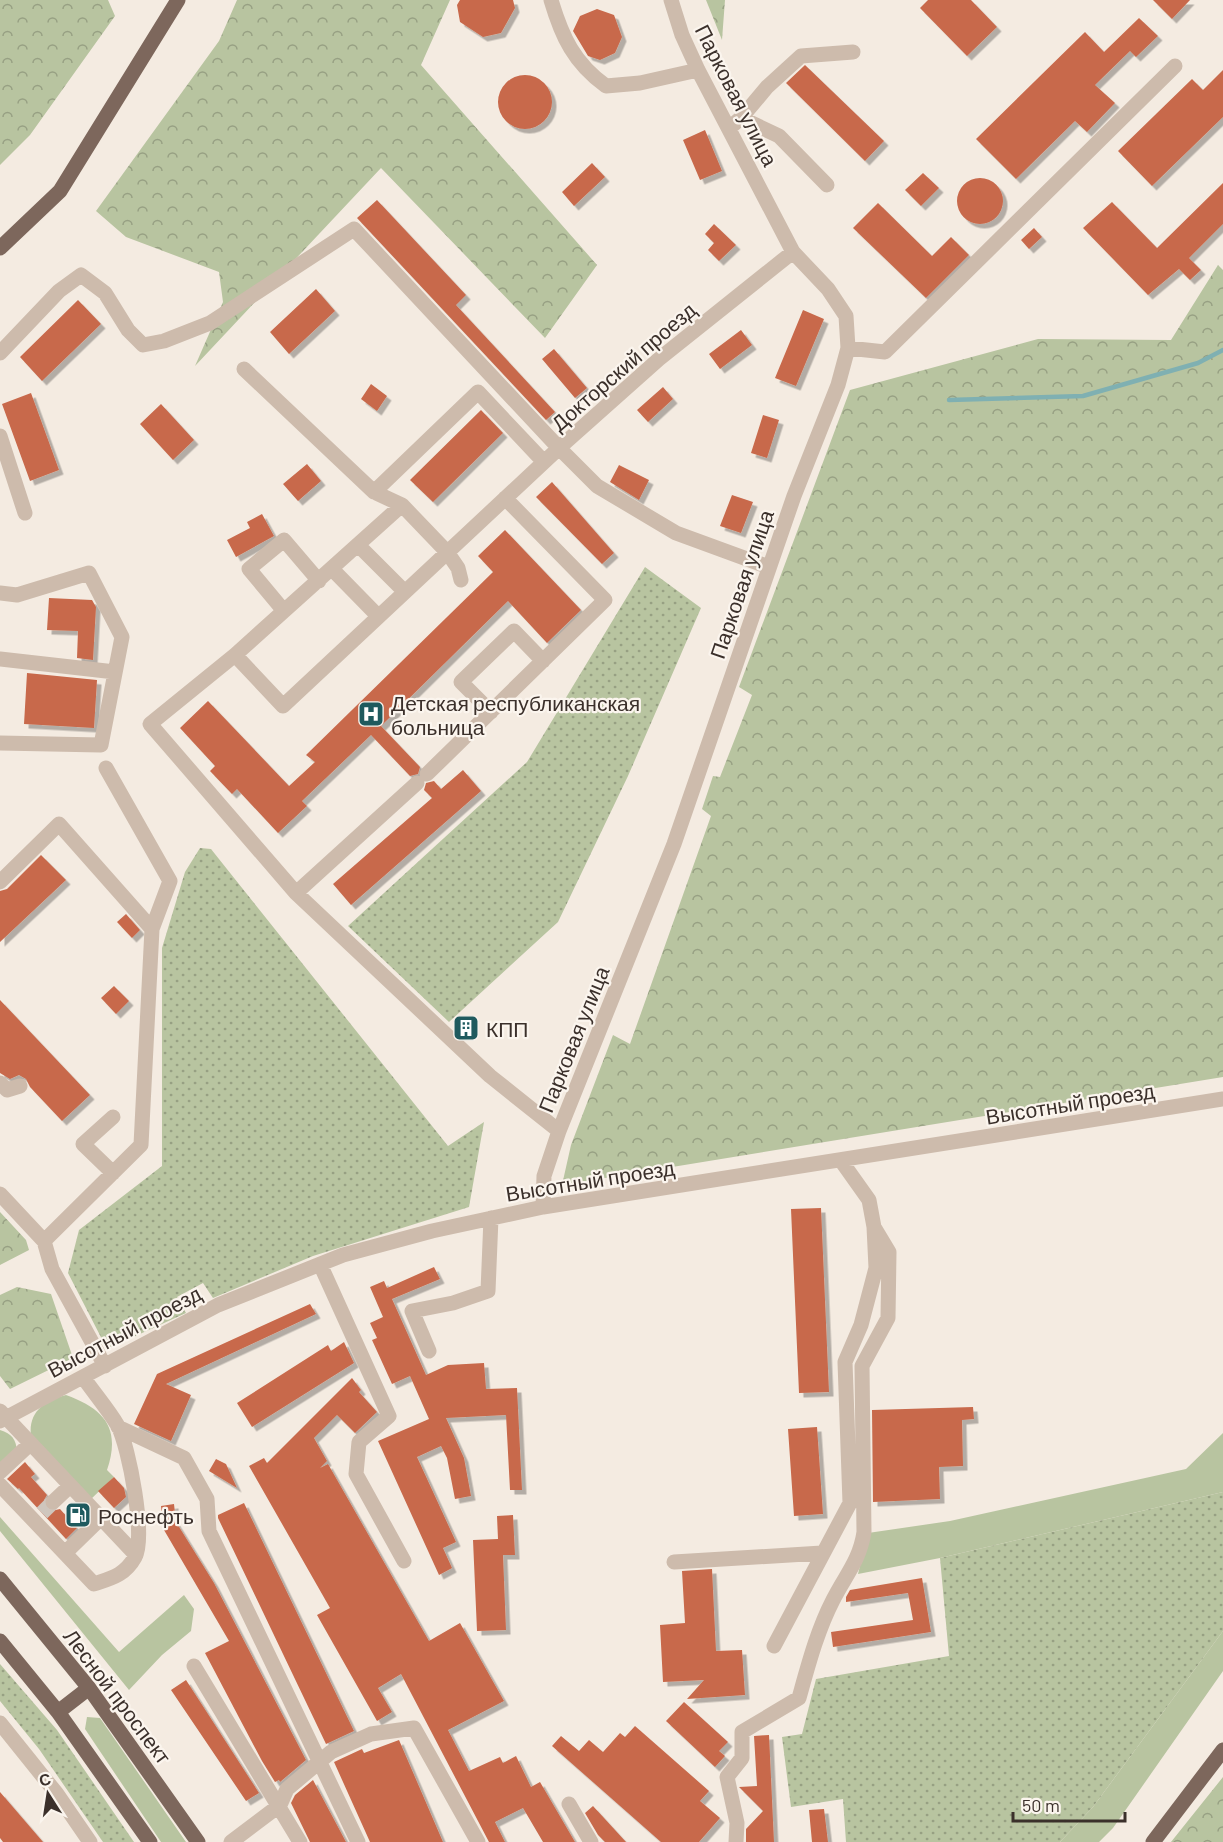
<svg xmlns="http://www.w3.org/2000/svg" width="1223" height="1842" viewBox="0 0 1223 1842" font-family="Barlow,sans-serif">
<defs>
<pattern id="forest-crowns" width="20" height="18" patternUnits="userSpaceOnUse" patternTransform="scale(1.5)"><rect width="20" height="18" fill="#b8c4a0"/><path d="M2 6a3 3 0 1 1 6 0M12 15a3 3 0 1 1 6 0" fill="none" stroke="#97a083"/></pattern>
<pattern id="park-dots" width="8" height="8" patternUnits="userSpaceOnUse" patternTransform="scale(1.5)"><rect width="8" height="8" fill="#b8c4a0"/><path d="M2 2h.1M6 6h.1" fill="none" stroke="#97a083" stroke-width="1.8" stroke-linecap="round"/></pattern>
<filter id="shadow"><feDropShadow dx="4.5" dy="4.5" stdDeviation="0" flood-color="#0004"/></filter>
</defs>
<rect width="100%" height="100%" fill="#f4ebe1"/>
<!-- grass -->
<path fill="#b8c4a0" d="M66,1395C105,1409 121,1429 107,1470L114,1477L90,1500L31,1436C28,1412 45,1400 66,1395Z
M0,1430C12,1434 16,1439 17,1451L0,1464Z
M1223,1433V1492L940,1558L858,1574L868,1533L950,1521L1186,1469Z
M0,1517L119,1652L184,1595L194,1609L191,1631L162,1655L129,1690L0,1531Z
M1223,1631V1671L1113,1828L1099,1842H1060L1093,1807Z
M87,1717L100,1718L186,1842H161L85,1729Z"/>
<!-- forest -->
<path fill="url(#forest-crowns)" d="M0,0H108L115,16L30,135L0,165Z
M237,0H450L421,65L597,265L545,338L381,168L195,366L223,302L219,272L126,237L96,211L219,41Z
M706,0H725L722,40Z
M1218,265L1223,270V1077L562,1185L571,1145L613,1035L630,1044L711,816L702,809L713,776L720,777L752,695L739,687L850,390L1038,339L1171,340Z
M0,1212L26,1240L29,1250L0,1265Z
M17,1287L51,1294L73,1358L10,1389L0,1376V1295Z
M1223,1777V1842H1171Z"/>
<!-- park -->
<path fill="url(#park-dots)" d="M645,567L701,608L628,776L558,922L449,1022L348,926L527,762Z
M200,848L211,849L448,1146L484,1122L469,1207L313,1256L213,1298L203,1283L177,1297L186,1313L107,1349L68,1273L79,1230L162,1166V948L185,872Z
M1223,1492V1631L1093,1807L1060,1842H846L843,1799L791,1807L782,1737L802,1734L816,1679L949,1656L940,1558Z
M0,1664L57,1730L134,1842H103L39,1749L0,1701Z"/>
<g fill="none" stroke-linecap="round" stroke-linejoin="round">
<!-- stream -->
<path stroke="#7fb0b2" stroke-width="4.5" d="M949,400L1083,396L1198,363L1223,350"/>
</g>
<!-- building -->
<path fill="#c8694b" filter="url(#shadow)" d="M460,0H513L515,8L501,33L483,37L460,22L457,5Z
M928,0H971L997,27L967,56L920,8Z
M1153,0H1190L1172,19Z
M597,9L614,15L622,37L615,53L600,60L588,56L573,31L580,16Z
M1139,18L1158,36L1136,57L1130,51L1095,85L1115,103L1087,132L1075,121L1016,179L976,139L1085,32L1104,52Z
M805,65L884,141L865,161L786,83Z
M1223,70V117L1152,186L1118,151L1192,79L1203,90Z
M498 102a27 27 0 1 1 54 0a27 27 0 1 1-54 0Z
M705,130L722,171L700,180L683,140Z
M592,163L605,177L574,206L562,192Z
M923,173L939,188L921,206L905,190Z
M957 201a23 23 0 1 1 46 0a23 23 0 1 1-46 0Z
M1223,183V224L1189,258L1201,270L1190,280L1179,269L1148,295L1083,228L1112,202L1157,248Z
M377,200L466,295L456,305L555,412L546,420L357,218Z
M878,203L932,256L951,237L969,255L926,298L853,228Z
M714,224L736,245L719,261L708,250L714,243L705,234Z
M1034,228L1042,237L1029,249L1021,240Z
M316,289L335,311L289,354L270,332Z
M78,300L101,324L42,381L20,357Z
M803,310L824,319L796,386L775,378Z
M741,330L752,345L720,369L709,354Z
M554,349L587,388L575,398L542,359Z
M371,384L387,396L377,411L361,399Z
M663,387L673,399L648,422L637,410Z
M31,393L59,470L30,481L2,404Z
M161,404L194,440L173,460L140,424Z
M481,410L503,433L433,502L410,480Z
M763,415L779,420L767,458L751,453Z
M307,464L321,481L298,501L283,484Z
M619,465L649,480L639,500L610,482Z
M552,482L614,553L602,564L536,497Z
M732,495L753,502L741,533L720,526Z
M262,514L274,536L236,557L227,540L250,528L247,522Z
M505,530L581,610L547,643L508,601L381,726L420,767L418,774L410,776L371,735L302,801L307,806L278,833L237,789L232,794L210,771L215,766L180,728L208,701L289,786L315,762L306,755L493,572L478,556Z
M49,598L92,600L96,607L93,660L77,658L78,631L47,630Z
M27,673L97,680L94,728L24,724Z
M463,770L481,791L351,905L333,884L432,798L424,790L426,783L434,781L441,789Z
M41,855L66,880L0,942V891L7,889Z
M126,914L140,930L132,938L117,922Z
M114,986L129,1001L116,1014L101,998Z
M0,1000L90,1095L62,1121L30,1087L26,1079L19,1075L10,1079L0,1073Z
M821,1208L829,1392L799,1393L791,1209Z
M434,1267L440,1279L392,1299L426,1375L448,1365L484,1363L486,1389L517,1388L522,1490H510L506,1415L446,1418L464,1458L471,1496L455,1499L447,1458L441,1446L417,1457L456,1542L443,1548L452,1568L439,1575L378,1441L429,1419L410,1376L392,1384L372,1340L377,1338L370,1323L383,1317L370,1287L384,1281L387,1288Z
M310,1304L316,1314L166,1384L191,1395L171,1441L134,1424L157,1374Z
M344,1342L354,1363L252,1427L237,1403L328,1345L331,1351Z
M352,1378L361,1390L359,1392L377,1412L355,1433L337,1415L314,1438L327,1461L320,1468L328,1464L429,1641L460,1623L504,1701L448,1730L469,1771L500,1757L503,1763L516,1756L531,1787L540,1782L575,1842H543L523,1808L495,1822L505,1842H489L401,1674L378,1688L392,1712L377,1721L317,1615L330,1608L249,1466L264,1458L267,1463Z
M973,1407L974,1419L962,1420L963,1466L939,1467L940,1499L873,1502L872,1410Z
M817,1427L823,1514L794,1516L788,1429Z
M216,1459L226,1464L237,1488L209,1471Z
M25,1462L35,1474L31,1477L47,1495L44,1500L46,1508L51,1511L60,1509L77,1528L66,1539L19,1488L18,1489L7,1479Z
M114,1477L124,1488L126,1497L114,1508L98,1491Z
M244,1503L354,1731L326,1744L218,1518V1515Z
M174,1504L176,1522L214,1583L306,1760L280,1782L279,1780L275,1782L262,1761L205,1653L229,1641L164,1530L161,1506Z
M513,1515L515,1555H503L506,1630L477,1631L473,1540L498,1539L497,1516Z
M712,1569L716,1651L742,1650L745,1695L687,1699L704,1680L663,1682L660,1625L685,1623L682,1571Z
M922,1578L931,1632L833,1647L831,1632L913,1620L908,1593L846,1602V1597L850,1590Z
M186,1680L259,1793L246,1801L171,1690Z
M684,1702L728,1742L719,1751L725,1756L715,1767L666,1721Z
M635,1726L709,1791L700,1801L720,1818L699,1842H661L552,1746L561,1736L579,1751L589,1740L603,1752L620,1733L625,1737Z
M769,1735L774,1842H746V1829L763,1811L739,1787L757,1786L754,1736Z
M399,1740L443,1842H370L334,1762L362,1749L364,1753Z
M313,1780L346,1842H310L291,1803L295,1795Z
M0,1792L43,1842H3L0,1838Z
M593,1806L626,1842H605L598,1835L585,1813Z
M824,1809L828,1842H812L809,1810Z"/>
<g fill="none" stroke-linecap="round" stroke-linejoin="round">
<!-- minor-tunnel -->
<path stroke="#cfc6bd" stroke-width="15" stroke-dasharray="15 8" stroke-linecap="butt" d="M42,1513L53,1502"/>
<!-- minor -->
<path stroke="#cdbbac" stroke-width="15" d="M551,0C562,37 574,63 606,86L640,83L698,70
M741,118L767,87L801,56L853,52
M734,124L741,118L779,136L827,185
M848,348L885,352L1175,66
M0,353L59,291L81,275L105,293L128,330L143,345L164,341L210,323L354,229L559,448L283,706L235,655
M244,369L374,492L402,505L447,552L458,568L461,580
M0,436L25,513
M374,492L478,392L544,462
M402,505L235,655L150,724L296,893L490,1076L559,1131
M359,546L405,592
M769,567L676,533L597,486L559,448L659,359L793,252
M332,569L378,616
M0,593L17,595L89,573L122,637L101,745L0,743
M284,611L249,569L284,540L319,581
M0,659L115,672
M491,712L461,682L514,631L543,661
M427,774L605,600L505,498
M0,882L59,824L152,929
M296,893L417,783
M0,1083L7,1090L20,1086
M113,1173L83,1144L113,1117
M0,1194L44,1241L52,1269L105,1366
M543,1207L544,1176L559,1131L674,844L794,496L838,385L848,348L846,316L828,289L793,252L698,70L682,35L671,0
M44,1241L141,1145L152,929L170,881L106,768
M320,1264L389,1416L359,1442L356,1474L404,1561
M429,1351L412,1311L453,1303L488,1291L491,1218
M0,1411L136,1555
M0,1421L218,1305L343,1255L432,1231L543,1207L1223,1099
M118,1427L184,1458L207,1499L209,1531L358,1842
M0,1472L30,1444
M0,1485L94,1584C112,1578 125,1575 135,1557C146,1537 129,1447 118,1426C108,1409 94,1393 83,1377
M53,1502L70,1486
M65,1553L101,1518
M674,1562L822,1553
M774,1646L850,1503L845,1362L861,1325L876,1268L874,1227L869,1200L842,1162
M194,1666L300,1842
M0,1723L57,1794L90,1842
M569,1804L591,1842
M231,1842L280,1805L287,1789L331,1752L371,1734L414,1728L478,1842
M736,1842L737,1823L727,1777L742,1758V1732L799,1698C808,1666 817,1631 833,1600C845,1576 860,1560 864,1532L862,1366L888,1318L889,1252L874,1227"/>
<!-- major -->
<path stroke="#7d675c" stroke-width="15" d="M0,248L60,191L178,0
M0,1579L89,1688L198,1842
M0,1641L58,1712L150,1842
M58,1712L89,1688
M1153,1842L1223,1750"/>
</g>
<!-- icons -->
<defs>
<g id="hospital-square" transform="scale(1.35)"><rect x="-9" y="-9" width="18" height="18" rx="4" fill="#1f5a5e" stroke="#fbf5ee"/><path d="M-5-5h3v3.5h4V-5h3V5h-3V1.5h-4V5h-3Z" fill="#fff"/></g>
<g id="building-square" transform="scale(1.35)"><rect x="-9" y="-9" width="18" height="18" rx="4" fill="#1f5a5e" stroke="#fbf5ee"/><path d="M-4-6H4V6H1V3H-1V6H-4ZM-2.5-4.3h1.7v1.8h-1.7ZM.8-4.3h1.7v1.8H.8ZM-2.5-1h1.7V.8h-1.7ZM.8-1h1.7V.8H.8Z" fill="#fff"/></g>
<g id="fuel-square" transform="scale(1.35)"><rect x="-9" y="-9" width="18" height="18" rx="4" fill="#1f5a5e" stroke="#fbf5ee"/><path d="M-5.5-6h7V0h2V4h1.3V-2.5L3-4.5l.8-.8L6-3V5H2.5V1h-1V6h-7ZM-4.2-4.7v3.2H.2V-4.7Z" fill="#fff"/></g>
</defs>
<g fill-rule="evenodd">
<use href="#hospital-square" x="371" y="714"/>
<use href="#building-square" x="466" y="1028"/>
<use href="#fuel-square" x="78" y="1515"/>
</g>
<g text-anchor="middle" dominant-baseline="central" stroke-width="4.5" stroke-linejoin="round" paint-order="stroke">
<!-- street labels -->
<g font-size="21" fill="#3b302b" stroke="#fbf5ee">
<text transform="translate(737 95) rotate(63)">Парковая улица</text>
<text transform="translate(623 366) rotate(-41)">Докторский проезд</text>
<text transform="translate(741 584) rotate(-71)">Парковая улица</text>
<text transform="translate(573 1039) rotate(-68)">Парковая улица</text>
<text transform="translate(1070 1103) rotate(-9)">Высотный проезд</text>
<text transform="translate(590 1180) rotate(-9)">Высотный проезд</text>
<text transform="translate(124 1331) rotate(-28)">Высотный проезд</text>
<text transform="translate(118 1696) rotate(53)">Лесной проспект</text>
</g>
<!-- poi labels -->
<g font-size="21" fill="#3b302b" stroke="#fbf5ee" text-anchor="start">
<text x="391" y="702">Детская республиканская<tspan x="391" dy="24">больница</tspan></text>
<text x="486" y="1028">КПП</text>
<text x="98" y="1515">Роснефть</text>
</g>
</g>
<!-- north arrow -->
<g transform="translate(48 1794) rotate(348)" stroke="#fbf5ee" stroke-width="4.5" paint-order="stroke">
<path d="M0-4.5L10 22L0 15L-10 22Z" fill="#3b302b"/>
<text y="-9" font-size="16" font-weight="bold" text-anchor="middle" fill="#3b302b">С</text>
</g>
<!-- scale -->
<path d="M1013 1812v9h112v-9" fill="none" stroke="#3b302b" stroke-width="3"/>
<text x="1022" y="1812" font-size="18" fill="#3b302b" stroke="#fbf5ee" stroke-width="4.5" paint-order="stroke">50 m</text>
</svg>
